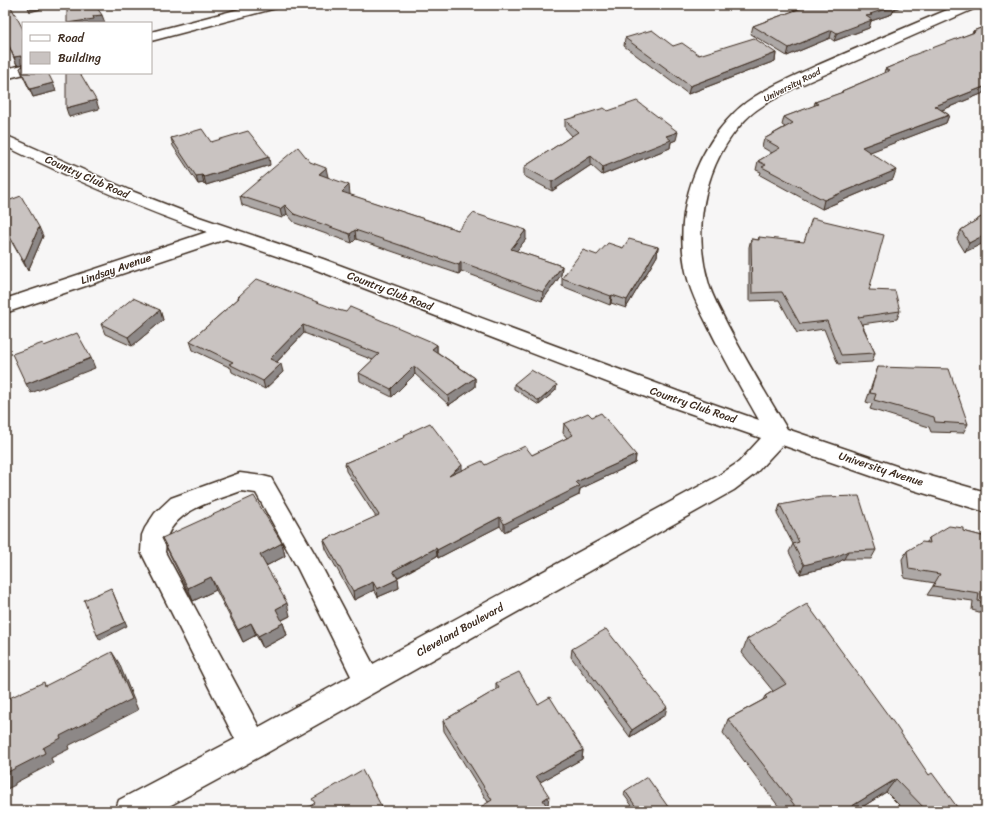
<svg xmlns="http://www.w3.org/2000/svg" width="991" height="816" viewBox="0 0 991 816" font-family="Sriracha,sans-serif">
<rect width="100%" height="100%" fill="#f7f6f6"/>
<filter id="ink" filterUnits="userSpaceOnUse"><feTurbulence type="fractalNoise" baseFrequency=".025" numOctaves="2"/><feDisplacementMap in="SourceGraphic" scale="8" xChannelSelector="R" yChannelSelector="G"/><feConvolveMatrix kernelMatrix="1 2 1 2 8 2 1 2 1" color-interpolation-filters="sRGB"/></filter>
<g filter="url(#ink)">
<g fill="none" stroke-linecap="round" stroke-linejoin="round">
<!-- minor casing -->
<g stroke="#3b2a1e" stroke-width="3">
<path id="minor" d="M255,5H278L276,8L151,41V32Z
M959,5H978L976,8L794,88C777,98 758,106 745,120C705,162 692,226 708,281C712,297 721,311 728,326C746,361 767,395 787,429L902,468L986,492V512L900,486L782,445L755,474L734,490L263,755L160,811H115L119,800L235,739L141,552L142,535L145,528L155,513L171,498L240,473L263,476L271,478L316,556L373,664L718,476L739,462L761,438L669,406L309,267L226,239L5,313V299L207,232C138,208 71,178 5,146V135L129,190L193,215L323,259L685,394L759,420C741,388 723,357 707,324C700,310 693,297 689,283C671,224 691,156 734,113C754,93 784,81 809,69C859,47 909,26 959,5ZM241,491L256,493L298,569L351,676L259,727L165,552C166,547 165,540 167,536C179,508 215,501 241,491Z
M23,65V73H28L5,79V69Z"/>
</g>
<!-- minor -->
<use href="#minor" fill="#fff" fill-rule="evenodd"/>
</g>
<!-- wall -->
<path fill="#ada8a6" stroke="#3b2a1e" d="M5,5L23,29V73L56,91L33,97L23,76L20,68L23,66L22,64L17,65L9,47L5,49Z
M803,5H908L894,9L892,14L871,21L869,28L834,41L830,38L787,56L751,34L753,26L801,8L802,6Z
M986,26V92L942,110L949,115L946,123L869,152L893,179L822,209L760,175L761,172L756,170L758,161L772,153L762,147L764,139L785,127L782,125L784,117L814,106L815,102L841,93L842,91L884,73L885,69L972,33L973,31Z
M625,38L673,46L699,55L776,53L775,61L688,94L624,46Z
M608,111L676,140L671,142L670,148L602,175L591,165L552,191L524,176V167L572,136L565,128V120Z
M171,138L211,142L270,165L206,185L204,183L198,184L173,146Z
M310,162L328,177H327L350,194V195L458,230L526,239L516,251L562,266L561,275L542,301L461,271L459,274L356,239L352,243L295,223L287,214L282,218L242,205L240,196Z
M5,202L43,236L28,271L5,230Z
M986,214L965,252L957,239L961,230Z
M759,237L869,290L900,311L897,319L862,324L875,353L872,362L838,364L824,329L797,333L779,300L749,301V247L751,239L758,240Z
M658,247L657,256L626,308L611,303L610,305L562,286V278L623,248Z
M238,297L338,310L437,345V352L475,378V387L449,405L415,374L392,397L360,381L359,373L373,360L304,333L277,362L283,372L265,389L232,372L231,368L193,350L190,341L238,299Z
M160,310L163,320L132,346L105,334L101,324Z
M878,367L968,424L963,433L931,432L929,427L870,409L872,404L866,402L875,376Z
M514,384L556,390L539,405L514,389Z
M592,417L636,455L635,463L580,489L579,495L504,532L500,526L438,558L437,556L397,578L398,579L399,588L378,597L374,590L354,600L326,549L324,540L376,517L346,471L345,463L404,438V435L462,470L532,455L567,438L563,433L564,424Z
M780,505L876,550L871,559H844L832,566L800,574L789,552L793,544L777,514Z
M963,531L986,537V614L972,610L973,601L927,595L935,583L904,578L902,559L907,551L926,542L929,538Z
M162,538L282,543L285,556L266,566L290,616L282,620L287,635L263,648L256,635L243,642L216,590L193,601L168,551Z
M747,639L929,775L960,811H905L886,792L856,811H782L723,733L728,719L763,700L765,696L773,691L742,653Z
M572,649L665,715L630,737L571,657Z
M496,683L538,704L583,750L582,759L540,782L548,805L546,806L488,802L444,731L443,721L496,690Z
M625,791L671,811H636L624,795Z"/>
<!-- shaded-wall -->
<path fill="#8d8887" stroke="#3b2a1e" d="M27,5H57L30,12Z
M889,5H908L894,9L892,14L871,21L869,28L834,41L837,33L870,14Z
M102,15L105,23H67L93,16Z
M832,30L830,38L787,56L789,48Z
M6,39L9,47L5,49V40Z
M776,53L775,61L688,94L690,86Z
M21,56L22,64L17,65L14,57Z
M53,83L56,91L33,97L30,89Z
M986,86V92L932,114L935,106Z
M96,100L99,109L69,117L66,108Z
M949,115L946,123L860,156L862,147Z
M678,132L676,140L671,142L670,148L602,175L603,167L666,136Z
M591,156V165L552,191V182Z
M269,157L270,165L206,185L204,177Z
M326,168L328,177L321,183L319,174Z
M896,170L893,179L822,209L824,200Z
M202,175L204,183L198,184L196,176Z
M349,185L350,194L343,201L342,192Z
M285,205L287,214L282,218L280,209Z
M39,227L43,236L28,271L24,262Z
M355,230L356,239L352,243L350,234Z
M526,230V239L511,258V249Z
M986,234V242L965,252L969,243Z
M658,247L657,256L626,308L627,300Z
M461,262V271L459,274V265Z
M562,266L561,275L542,301L543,292Z
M612,295L611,303L610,305L611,296Z
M160,310L163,320L132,346L128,337Z
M303,325L304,333L272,367L270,359Z
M437,345V354L432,349Z
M91,358L95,368L31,393L26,384Z
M281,364L283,372L265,389L263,381Z
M414,366L415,374L392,397L391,389Z
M475,378V387L449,405L448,396Z
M557,385L556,390L539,405V401Z
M636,455L635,463L580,489L579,495L504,532V524L576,482Z
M462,465V474L449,476Z
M500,517V526L438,558L437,550Z
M282,543L285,556L264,567L260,555Z
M436,548L437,556L394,579L393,571Z
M848,551L844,559L832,566L800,574L804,565Z
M211,577L216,590L193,601L188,588Z
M398,579L399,588L378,597L377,589Z
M373,582L374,590L354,600L353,591Z
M111,588L127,626L100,640L97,635Z
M287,603L290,616L280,621L276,609Z
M251,623L256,635L243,642L238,630Z
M283,623L287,635L263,648L258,636Z
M112,652L119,663L138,710L68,746L69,749L51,758L53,763L15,783V785L5,790V776L6,773L60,736Z
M667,707L665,715L630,737L632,730Z
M583,750L582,759L535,785L536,776Z
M896,779L886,792L856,811H844Z
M549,796L548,805L542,809L543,800Z"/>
<!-- building -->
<path fill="#c9c3c1" stroke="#3b2a1e" d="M5,5H10L23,29V64L21,63V56L14,57L6,39L5,40Z
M67,5H95L102,15L93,16L94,19L67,23Z
M803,5H893L895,6L870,14L872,15L866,16L872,20L837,33L832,30L789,48L753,26L804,7L802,6Z
M986,26V86L935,106L949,115L862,147L896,170L824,200L762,167L766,165L758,161L780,148L764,139L793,123L784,117L818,104L815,102L843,92L842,91L889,71L885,69L904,61L908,57L975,32L973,31Z
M652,30L673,46L682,43L699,55L754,38L776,53L690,86L625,38Z
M23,66V73H48L53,83L30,89L20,68Z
M66,73H80L96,100L66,108Z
M637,101L678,132L666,136L671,140L603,167L591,156L552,182L524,167L578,132L565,120L604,108L608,111Z
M202,129L211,142L248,131L269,157L204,177L202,175L196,176L171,138Z
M298,147L310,162L326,168L319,174L349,185L342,192L458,230L473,213L498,221L526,230L511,249L562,266L543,292L461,262L459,265L355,230L350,234L294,214L285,205L280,209L240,196Z
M21,196L39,227L24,262L5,228V202Z
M986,214V234L969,243L961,230Z
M812,218L884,235L869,290L895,291L900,311L858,317L875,353L841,355L827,321L800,324L782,292L752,293L751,239L759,240V237L804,242Z
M629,239L658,247L627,300L612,295L611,296L562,278L583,250L597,255L608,243L623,248Z
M257,279L338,310L346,312L350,307L432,342L437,345L432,349L475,378L448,396L414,366L391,389L359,373L379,354L303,325L270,359L281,364L263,381L229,364L233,362L190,341L239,298L238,297Z
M133,298L160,310L128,337L101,324Z
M77,333L91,358L26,384L12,354L43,343L44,346Z
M878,367L949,369L968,424L935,422L934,417L874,400L876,394L870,393Z
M531,370L557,385L539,401L514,384Z
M588,413L592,417L601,413L636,455L576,482L580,486L504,524L500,517L437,550L436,548L393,571L398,579L377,589L373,582L353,591L324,540L379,515L345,463L405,437L404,435L430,423L462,465L449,476L482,461L485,465L525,446L532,455L573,435L564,424Z
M254,496L282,543L260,555L287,603L276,609L283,623L258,636L251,623L238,630L211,577L188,588L162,538Z
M859,496L876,550L848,551L836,557L804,565L793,544L799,542L780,505L822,497Z
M949,526L963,528V531L986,537V604L978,601L979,593L933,586L940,574L909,569L907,551L922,542L930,543L929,538Z
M111,588L125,622L97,635L84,600Z
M807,604L896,726L929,775L932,773L960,811H927L896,779L844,811H799L728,719L767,698L765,696L786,684L747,639Z
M606,629L667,707L632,730L572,649Z
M112,652L132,699L60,736L61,738L43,748L45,753L6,773V775L5,776V700L44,682L45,686Z
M519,672L538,704L550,697L583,750L536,776L549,796L543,800L550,811H474L492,800L443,721L499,688L496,683Z
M362,770L384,811H302L315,803L312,799Z
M647,777L671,811H639L625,791Z"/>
</g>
<g text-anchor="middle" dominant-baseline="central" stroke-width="3" stroke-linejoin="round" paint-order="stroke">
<!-- far-street labels -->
<g font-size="9" fill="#3b2a1e" stroke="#fff">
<text transform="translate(792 85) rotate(-27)">University Road</text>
</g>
<!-- street labels -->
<g font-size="11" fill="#3b2a1e" stroke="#fff">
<text transform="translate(87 177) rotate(24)">Country Club Road</text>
<text transform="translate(116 269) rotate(-19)">Lindsay Avenue</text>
<text transform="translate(390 291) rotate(21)">Country Club Road</text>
<text transform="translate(693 405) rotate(19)">Country Club Road</text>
<text transform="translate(881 469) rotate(18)">University Avenue</text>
<text transform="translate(460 630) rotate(-29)">Cleveland Boulevard</text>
</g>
</g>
<!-- margin -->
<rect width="991" height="816" fill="none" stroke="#fff" stroke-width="20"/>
<rect x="10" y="10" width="971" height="796" fill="none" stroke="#3b2a1e" stroke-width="1.5" filter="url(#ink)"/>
<!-- legend -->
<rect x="22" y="22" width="130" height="52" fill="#ffffff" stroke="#b1aaa5"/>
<rect x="30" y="35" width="20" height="6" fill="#ffffff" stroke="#b1aaa5"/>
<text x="58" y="42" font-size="12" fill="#3b2a1e">Road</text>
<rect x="30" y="52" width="20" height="12" fill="#c9c3c1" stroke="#b1aaa5"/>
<text x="58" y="62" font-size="12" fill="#3b2a1e">Building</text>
</svg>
